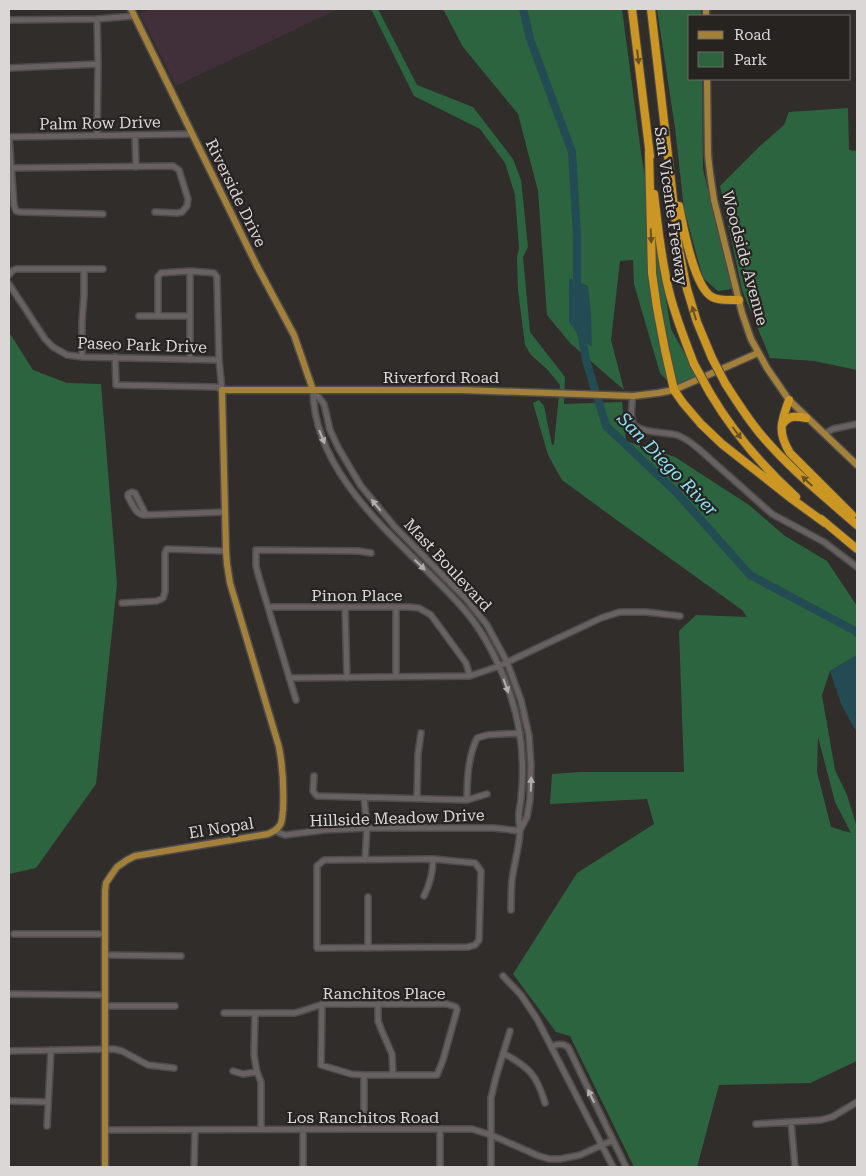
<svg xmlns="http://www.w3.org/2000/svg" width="866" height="1176" viewBox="0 0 866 1176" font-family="'Roboto Serif',serif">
<rect width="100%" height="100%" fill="#312d2b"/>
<!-- commercial -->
<path fill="#412f39" d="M150,9H338L176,86L140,14Z"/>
<!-- green -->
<path fill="#2c643f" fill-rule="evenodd" d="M371,9H378L417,85L473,107L513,159L521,180L528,247L523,257L530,332L565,377L564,404L622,402L626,441L675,457L749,505L785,536L827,561L857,606V655L830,671L822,695L835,770L847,795L856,824L857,825V1061L810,1083L719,1085L697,1167H634L570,1036L556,1032L513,974L577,873L654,824L647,799L550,804L552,774L580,772H684L679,631L696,615L747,617L742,610L607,513L562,480L548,455L533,403L539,400L544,406L552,445L554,444L560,385L547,369L531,355L525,345L518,290L517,257L519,248L515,195L505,163L480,129L414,96ZM818,737L835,802L851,833L831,827L817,772Z
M443,9H622L641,153L671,329L697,376L673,387L660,373L634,284L633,260L620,261L611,340L624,390L570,343L547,315L538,191L518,114L463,47Z
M657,9H701V16H690V79H702L703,169L732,289L718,291L703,278L684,209L675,128Z
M848,108L849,150L857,151V370L814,361L770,358L742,290L720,186L759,147L784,125L789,112Z
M9,332L33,370L67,383L101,384L117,584L96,784L36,868L9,874Z"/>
<!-- water -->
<path fill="#234b54" d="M569,278L588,286L591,314L592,347L582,340L569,322Z
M857,655V733L841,704L830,671Z"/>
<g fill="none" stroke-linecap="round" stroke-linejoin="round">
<!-- river -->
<path stroke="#234b54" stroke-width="8" d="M523,9L530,39L572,152L577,235V291
M581,332L586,360L606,426L677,493L750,575L857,632V633"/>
<!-- minor casing -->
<g stroke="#4f4b4a" stroke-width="8">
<path id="minor" d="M97,19L98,64L97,136
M9,20L97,19L134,16
M9,68L98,64
M135,135L136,167
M9,137L192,134
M9,137L14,205L16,211L20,212L103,214
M11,168L173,166L179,170L188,199L187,206L182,212L177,213L155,212
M190,271V360
M9,275L12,271L16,269H103
M9,284L45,339L53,347L67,355L82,357L219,360
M139,316H190
M82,357V321L84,295V269
M115,357L116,385L217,387L222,390L219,360L217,280V277L214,273L190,271L161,273L158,277V316
M313,390C314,480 405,544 460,605C476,622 489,644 499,666C518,707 526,753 521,798C521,803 519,808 519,813C518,819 520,825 520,832C519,848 514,864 512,880C511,890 511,900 511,910
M313,390L324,404L330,430L339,449L361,486L395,527L467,600L487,625L507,662L521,700L529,736L531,765L530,799L527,817L520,830
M633,396C632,403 630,416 633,423C638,433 666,432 677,435C686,438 693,444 700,450L772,514L824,542L857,567
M824,434L833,429L857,424
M146,515L135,493L132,492L128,494V497C133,505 136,516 146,515L224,512
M122,603L157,601L163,598L165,592V553L167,549L226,551
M268,607H409L419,608L431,615L466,663L470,676
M345,607L347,678
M396,677V607
M289,678L470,676L499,666L601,618L620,612H646L680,616
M296,700L258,574L256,566V550L359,551L371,553
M314,776L313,791L317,796L467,800L487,794
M364,797L367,828L365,860
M417,799L418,754L421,733
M467,800C467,779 468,757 477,738L487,735L520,733
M275,831L285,835L324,830L367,828H494L520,831
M433,859L475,863L481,871L479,940L475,945L468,947L317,948V866L324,860Z
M424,896C430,884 433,873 433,859
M368,897V948
M14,934H104
M105,955L181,956
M503,976L521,995L537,1019L613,1167
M9,994L105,995
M378,1004V1021L381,1029L392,1054L393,1075
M105,1006H175
M224,1013H294C305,1011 314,1006 325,1004H447L456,1007L457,1010L443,1060L437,1075H364L351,1074L321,1065L322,1004
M255,1014L254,1055L257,1072L261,1082V1129
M552,1046C558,1044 562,1043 568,1047L626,1167
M9,1051L114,1049L122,1051L148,1065L174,1068
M503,1053C529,1067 537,1075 545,1103
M233,1071L243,1074L257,1072
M364,1075V1129
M9,1101L48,1102
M791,1122L795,1167
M756,1124L821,1120L832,1117L857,1102
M47,1126L51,1050
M303,1129V1167
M440,1129V1167
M105,1130L364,1129H472L491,1135L539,1156L549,1159H560L580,1155L613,1140
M194,1167L195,1130
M491,1167V1098L496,1077L510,1031"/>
</g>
<!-- major casing -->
<g stroke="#4f4b4a" stroke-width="9">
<path id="major" d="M131,9L257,266L294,335L313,390
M706,9V16
M707,79L708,155L710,173L714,200L742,313L751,339L767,368L789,400L857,465
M105,1167V891L106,883L112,874L117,867L127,860L135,856L268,834C273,832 277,830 280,825C283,821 282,814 283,810C284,788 283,768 279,747L230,583L227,564L226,551L222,390H462L633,396L658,393L674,390L758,353"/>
</g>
<!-- highway casing -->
<g stroke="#4f4b4a" stroke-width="10">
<path id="highway" d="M632,9L650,156
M651,9L679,250L687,289L697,322L712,358
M649,152L652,273L657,308L665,350L674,390L683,403L701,424L722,444L792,499L825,523
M654,194C658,227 661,259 669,291C675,316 685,340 694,364
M679,206C683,226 694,287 712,297C719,301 730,300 739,300
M725,383C737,402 749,421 763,437C791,470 825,497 857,525
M710,393C733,432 762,466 796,497
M789,400C781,422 777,432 790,453L852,515
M782,425C788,415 795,416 806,418
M821,519L857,549"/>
</g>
<!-- minor -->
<use href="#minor" stroke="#676260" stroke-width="5"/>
<!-- major -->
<use href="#major" stroke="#a4813b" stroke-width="6"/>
<!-- highway -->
<use href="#highway" stroke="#cc9622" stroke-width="8"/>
<!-- highway-bridge casing -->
<g stroke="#4f4b4a" stroke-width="10" stroke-linecap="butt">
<path id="highway-bridge" d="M712,358L725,383
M694,364L710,393"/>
</g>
<!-- highway-bridge -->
<use href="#highway-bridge" stroke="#cc9622" stroke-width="8"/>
</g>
<!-- one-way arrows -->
<defs><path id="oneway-solid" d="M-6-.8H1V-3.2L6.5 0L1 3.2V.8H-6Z" transform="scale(1.25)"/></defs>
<g fill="#695121">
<use href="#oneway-solid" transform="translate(638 57) rotate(83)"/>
<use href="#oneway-solid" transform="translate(651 236) rotate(88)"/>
<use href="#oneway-solid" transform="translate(694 313) rotate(-106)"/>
<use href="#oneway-solid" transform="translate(737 433) rotate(53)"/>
<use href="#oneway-solid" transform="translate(807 481) rotate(-137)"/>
</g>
<g fill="#b2aead">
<use href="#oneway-solid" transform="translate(322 437) rotate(68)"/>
<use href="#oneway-solid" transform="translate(376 505) rotate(-129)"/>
<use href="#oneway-solid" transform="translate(420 565) rotate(45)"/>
<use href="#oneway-solid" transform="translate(506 686) rotate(70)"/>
<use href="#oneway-solid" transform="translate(531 784) rotate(-88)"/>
<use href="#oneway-solid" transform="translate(591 1096) rotate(-116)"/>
</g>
<g text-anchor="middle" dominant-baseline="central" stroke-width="4.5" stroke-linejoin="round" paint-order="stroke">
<!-- street labels -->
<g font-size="16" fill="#dad7d6" stroke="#272321">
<text transform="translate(100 123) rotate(-1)">Palm Row Drive</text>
<text transform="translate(236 193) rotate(64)">Riverside Drive</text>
<text transform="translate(671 206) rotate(82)">San Vicente Freeway</text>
<text transform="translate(745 258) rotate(75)">Woodside Avenue</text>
<text transform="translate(142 345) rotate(2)">Paseo Park Drive</text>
<text x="441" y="377">Riverford Road</text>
<text transform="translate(448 565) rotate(47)">Mast Boulevard</text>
<text x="357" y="595">Pinon Place</text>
<text transform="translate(397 818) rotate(-2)">Hillside Meadow Drive</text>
<text transform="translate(221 828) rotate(-9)">El Nopal</text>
<text x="384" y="993">Ranchitos Place</text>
<text x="363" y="1117">Los Ranchitos Road</text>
</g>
<!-- water labels -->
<g font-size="18" font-style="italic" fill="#89e1f6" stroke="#272321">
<text transform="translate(668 464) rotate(46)">San Diego River</text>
</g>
</g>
<!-- border -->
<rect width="866" height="1176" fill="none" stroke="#dad7d6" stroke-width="20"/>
<!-- legend -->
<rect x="688" y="15" width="162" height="65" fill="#272321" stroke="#6f6b69"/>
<rect x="698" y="31" width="25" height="8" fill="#a4813b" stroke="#6f6b69"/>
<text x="734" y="40" font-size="15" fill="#dad7d6">Road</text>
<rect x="698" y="52" width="25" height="15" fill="#2c643f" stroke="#6f6b69"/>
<text x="734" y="65" font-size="15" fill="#dad7d6">Park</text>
</svg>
